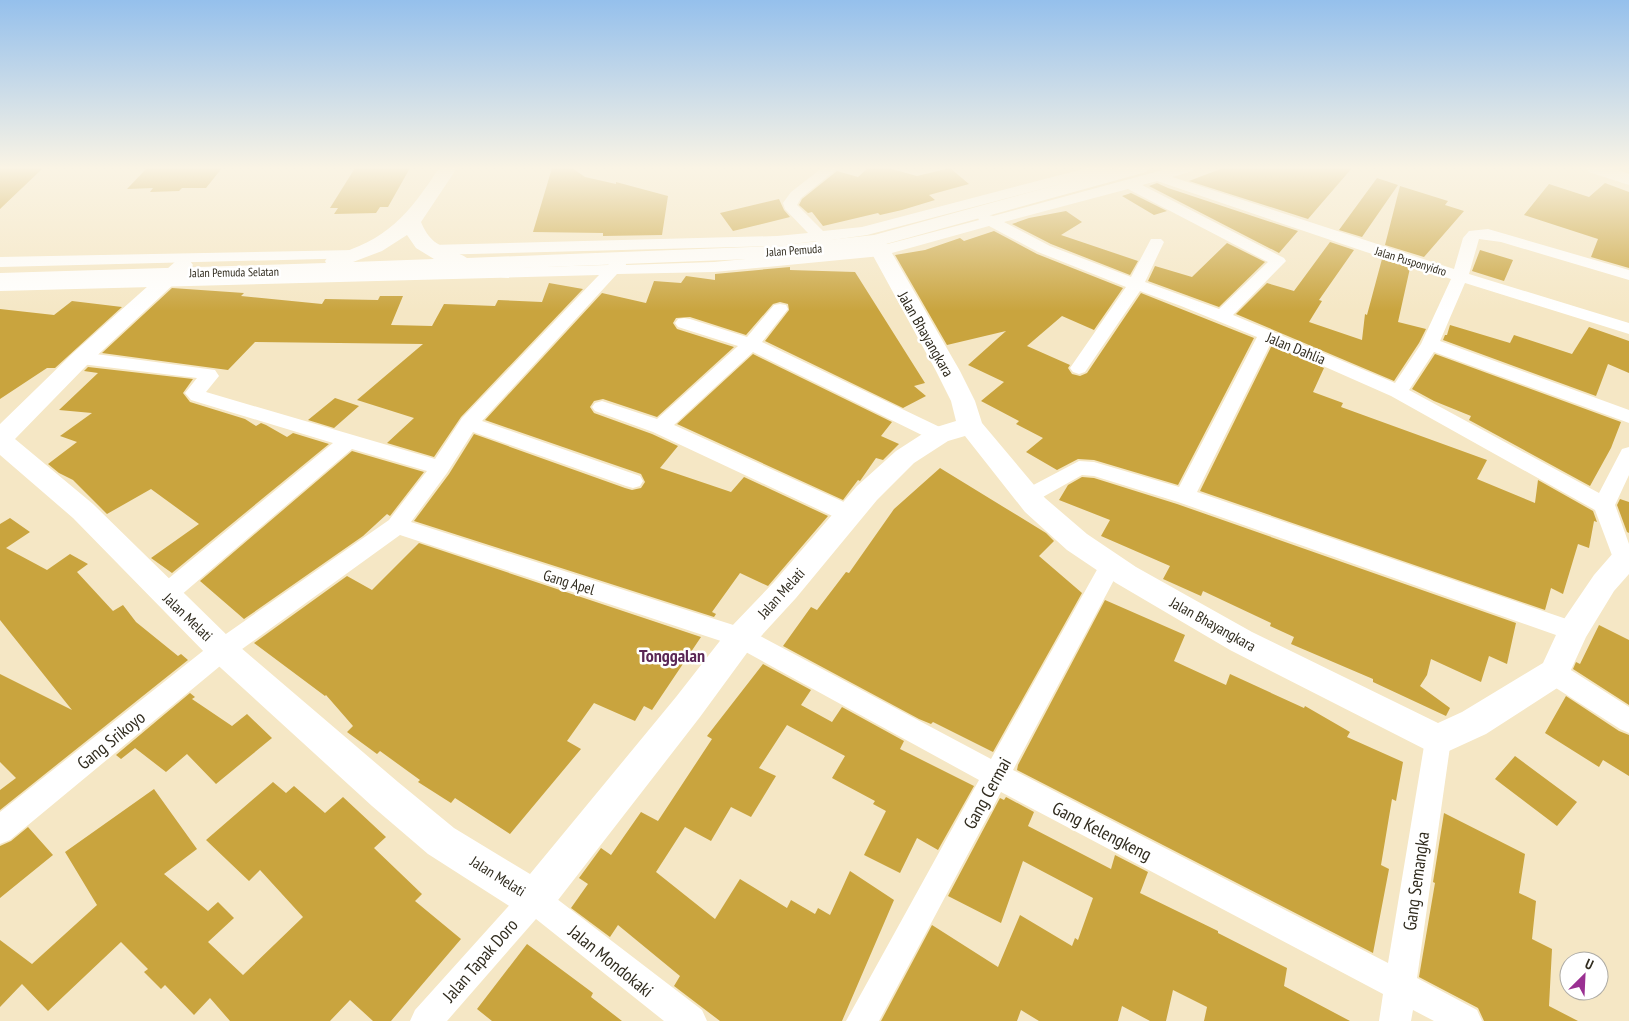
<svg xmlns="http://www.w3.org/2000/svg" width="1629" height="1021" viewBox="0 0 1629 1021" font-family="'PT Sans Narrow',sans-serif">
<rect width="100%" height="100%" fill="#f5e7c5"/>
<!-- building -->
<path fill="#c9a43e" d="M0,168H43L0,209Z
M147,168H222L206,188H182L179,191L150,192L153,188L127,189Z
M355,168H410L388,207H380L376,213L334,214L338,208H330Z
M552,168H572L585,177L616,184V182L668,196L662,235L603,236V233L533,232Z
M868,168H888L917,176L950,168L969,184L929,195L935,200L902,210L880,215L878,213L823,226L812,212L808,213L799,205L802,199L837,171L858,177Z
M1223,168H1352L1308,219L1189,181Z
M1377,178L1398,185L1362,237L1339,230Z
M1157,183L1168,188L1298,231L1279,253L1149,186Z
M1605,183L1629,192V268L1591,257L1598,239L1524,215L1549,184L1589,197Z
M1400,186L1448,201L1445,205L1464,211L1424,257L1385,245Z
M1131,193L1167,211L1154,215L1122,196Z
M779,199L784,210L790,217L733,231L720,213Z
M1066,211L1082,222L1061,235L1138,261L1130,275L1051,244L1012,224L1029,218Z
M994,231L1037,254L1123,288L1094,330L1062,316L1027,346L1070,365L1068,368L1072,374L1080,376L1087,373L1141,293L1254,338L1178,485L1094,460L1078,459L1057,470L1026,452L1043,438L1016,424L1019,421L981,401L1004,382L968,365L1006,331L947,345L895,255L925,250L960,238L964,241Z
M1330,242L1354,250L1319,300L1322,301L1309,322L1362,340L1365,314L1367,315L1382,259L1410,268L1398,322L1426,329L1419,343L1394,381L1236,314L1267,283L1294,291Z
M1227,243L1265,262L1219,307L1148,281L1155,266L1192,277Z
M1480,250L1513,260L1504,281L1472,271Z
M790,267V270L855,272L925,383L914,386L926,396L903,408L765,341L789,310L788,304L780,302L773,304L746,335L690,317L676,318L673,323L677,329L734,347L657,417L603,399L594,401L590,407L594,413L652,434L678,446L660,468L731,492L744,477L828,516L768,586L740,573L712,612L716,614L714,617L414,521L449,474L474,434L625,488L632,490L641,488L645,482L641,474L485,420L602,293L646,303L654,281L681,283L686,276L715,280V274Z
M549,283L583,289L461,417L434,457L387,443L414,418L357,400L423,344L255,342L228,370L102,353L172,288L244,293L241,296L322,304L325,299L378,300L380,296H403L391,325L432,326L444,304L495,306L498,300L542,302Z
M72,301L122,307L55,368H47L0,399V309L54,315Z
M1450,325L1510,343L1514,335L1572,354L1589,327L1629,341V373L1608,364L1596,396L1443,340L1445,335H1447Z
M1272,345L1324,368L1313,392L1343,403L1341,407L1487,460L1477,479L1535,503L1538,480L1593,511L1597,522L1594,521L1589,548L1578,544L1563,594L1551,588L1545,610L1200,491Z
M753,354L892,422L881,436L899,444L883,460L876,458L860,481L858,480L843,500L677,424Z
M1435,354L1621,422L1611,448L1590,486L1469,420L1471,416L1434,401L1412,389Z
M88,367L193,379L183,393L190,402L245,419L256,426L261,423L266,425L287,437L293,433L329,444L172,573L151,558L199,524L151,489L107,514L73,480L59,473L48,464L77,442L60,436L92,413L59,410L98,373L84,371Z
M335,398L359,406L334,428L308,420Z
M352,451L424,472L390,516L387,514L363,536L244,619L200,581Z
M940,468L1046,533L1054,541L1039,556L1082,593L993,752L933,722L931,724L919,719L783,646L811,607L817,610L846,572L849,573L894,509Z
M1082,477L1094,478L1177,504L1516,623L1507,664L1489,656L1481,682L1431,659L1427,675L1420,686L1450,708L1446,716L1373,682V679L1291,644L1294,637L1270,626L1271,623L1203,591L1201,596L1163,579L1170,566L1101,536L1110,520L1059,500L1068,485Z
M1620,499L1629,502V533L1627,532L1617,505Z
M10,518L30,532L6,548L47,570L70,554L88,564L77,572L113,611L123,605L136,622L178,656L181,654L188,660L0,810V790L16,778L0,762V674L72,710L0,620V524Z
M419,543L701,637L652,710L644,706L635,721L594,703L567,741L581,749L510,834L455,798L451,803L418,782L420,780L380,751L377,754L347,732L353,726L326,695L325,696L254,643L347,576L372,590Z
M1105,600L1185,635L1174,661L1226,685L1230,674L1304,708L1305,706L1350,732L1347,737L1403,762L1396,801L1392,799L1381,865L1389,869L1373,953L1017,770L1018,765Z
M1599,625L1629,640V705L1573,669L1576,662L1580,664Z
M763,664L811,690L801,705L832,722L842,707L904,741L900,749L974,786L938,850L917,838L900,873L864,855L886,811L873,804L875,801L832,778L845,756L787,725L759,768L776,776L751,817L731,807L711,841L685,827L656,872L715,919L740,879L787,908L791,900L815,914L818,908L830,915L850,871L894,900L842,1021H720L674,986L680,976L618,925L610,937L571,908L588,884L579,878L601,848L611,855L641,812L658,821L712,739L707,736Z
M190,693L195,697L192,699L232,726L247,714L272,738L216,784L187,754L166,772L135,748L121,759L116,755Z
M1566,696L1619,731L1629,735V776L1603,760L1599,767L1545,733Z
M1515,756L1577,802L1557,826L1495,779Z
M273,782L286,793L294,786L325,813L343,797L386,837L374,848L422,894L415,901L461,939L391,1021H373L350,1000L330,1021H230L210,998L194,1015L165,985L161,989L144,972L148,969L121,942L48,1011L22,984L0,1007V940L32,964L97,905L65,852L154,789L197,849L164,874L208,911L218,902L234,918L208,942L243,975L303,917L260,870L249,881L206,840Z
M1006,797L1034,812L1028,826L1111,869L1115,855L1148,872L1140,893L1218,931V933L1287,968L1284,986L1350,1021H1204L1207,1007L1173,990L1166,1021H1150L1122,1006L1118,1021H1039L1021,1010L1017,1021H881L932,925L998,967L1020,915L1072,946L1075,938L1078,940L1093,898L1023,861L1001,923L948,896L1000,798L1004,800Z
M1444,813L1525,854L1519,893L1536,901L1532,939L1552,949L1549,1006L1578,1021H1484L1478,1008L1419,977L1435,883L1433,882Z
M28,827L53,855L0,898V846L11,841Z
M527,944L593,993L591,997L622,1021H492L477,1009Z"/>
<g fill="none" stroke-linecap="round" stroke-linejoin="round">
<!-- minor -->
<path fill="#fff" fill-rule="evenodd" d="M822,168H838L801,198L797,205L823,231L862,227L1087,168H1112L1110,171L867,235L832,240L835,244L832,247C824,249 821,247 816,241L777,246L431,255L425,253L423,250L425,247L431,245L777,236L808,233L785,209L783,203L791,192Z
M1170,168H1195L1193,171L1172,177L1454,269L1463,238L1469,231L1488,229L1629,270V280L1501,242L1479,239L1469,274L1629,323V334L1465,283L1440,341L1629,410V423L1434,352L1409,390L1599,493L1622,449L1629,447V475L1615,505L1629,544V567L1624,569L1616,566L1595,510L1391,396L1271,343L1197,492L1581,624L1585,631L1581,638L1573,641L1178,502L1094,476L1082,475L1034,502L1027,505L1020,502L1017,497L1020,492L1079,461L1094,462L1179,487L1257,337L1181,306L1140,291L1085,372L1079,374L1073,372L1070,368L1126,287L1038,252L989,226L881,256L714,272L617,274L482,421L640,476L643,481L640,486L633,488L626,486L473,432L447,473L411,522L749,630L991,759L1103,559L1111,556L1119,559L1122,565L1013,770L1388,963L1425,740L1429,732L1438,728L1447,732L1451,740L1417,978L1477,1010L1482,1021H1434L1413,1010L1411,1021H1379L1383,994L1001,792L879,1021H846L979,780L733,645L400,535L231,657L10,840L0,844V812L213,643L389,520L427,471L352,449L173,602L165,604L157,602L153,595L157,588L333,443L191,400L185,393L197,378L81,364L75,362L72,358L75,354L81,352L215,370L219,376L206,392L435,459L462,418L599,275L0,291V281L608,265C614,259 617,258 625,260L626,265L714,262L880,246L979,220L978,218L980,215L985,214L993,216ZM1157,181L1366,252L1451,279L1421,344L1395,383L1233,315L1286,261L1284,258L1142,185ZM1128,189L1268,262L1219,309L1145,282L1164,242L1161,239H1151L1131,277L1050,246L1004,222Z
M355,250L361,252L363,255L361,258L0,267V257Z
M780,304L786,305L788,309L762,342L946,430L949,435L946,440L939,442L932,440L753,352L674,425L857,508L860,514L857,520L849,522L841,520L653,432L595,411L592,407L595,403L602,401L657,419L738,346L678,327L675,323L678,319L684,318L690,319L747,337L774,305Z
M1554,662L1563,665L1629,707V733L1620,729L1545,681L1542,673L1545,665Z
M534,884L544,889L702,1010L707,1021H664L536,919L447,1021H410L415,1010L524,889Z"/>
<!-- tertiary -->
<path fill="#fff" fill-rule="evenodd" d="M1586,168H1614L1629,174V185L1589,172Z
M875,235L882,237L885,241L960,371L975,401L982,423L1045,498L1087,534L1136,567L1252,632L1438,723L1462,712L1543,663L1562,622L1594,575L1614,552L1624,549L1629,550V574L1614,591L1586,637L1565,683L1486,734L1438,756L1230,650L1116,583L1067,550L1025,512L965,436L948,441L914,463L877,500L796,598L752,646L700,717L548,913L534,918L520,913L428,854L372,806L211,659L73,518L0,455V424L73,353L176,261L183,259L190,261L193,265L190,269L89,363L15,439L93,504L233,641L398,782L454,828L530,874L676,697L730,628L774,582L857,486L896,451L930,429L956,421L951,401L936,371L865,241L868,237Z"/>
<!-- secondary -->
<path fill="#fff" fill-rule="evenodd" d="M439,168H457L421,222C432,249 446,245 467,258L774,246L874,235L1118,168H1149L1146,172L875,247L774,258L318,276L0,285V273L326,263L325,261L328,257C386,241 407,217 439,168ZM407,235L416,248L434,259L353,262L382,251Z"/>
</g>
<!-- sky -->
<linearGradient id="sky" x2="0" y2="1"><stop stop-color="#95c0ec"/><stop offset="0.54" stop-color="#faf4e5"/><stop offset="1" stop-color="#faf4e5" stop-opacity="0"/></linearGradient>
<rect width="1629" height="311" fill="url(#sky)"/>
<g text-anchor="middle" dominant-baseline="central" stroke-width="5" stroke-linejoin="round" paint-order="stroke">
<!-- far-street labels -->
<g font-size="12" fill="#312c1f" stroke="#fff">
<text transform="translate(794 250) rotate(-4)">Jalan Pemuda</text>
<text transform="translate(1411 261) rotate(17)">Jalan Pusponyidro</text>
<text transform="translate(234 272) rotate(-1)">Jalan Pemuda Selatan</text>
</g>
<!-- street labels -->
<g font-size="15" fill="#312c1f" stroke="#fff">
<text transform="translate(926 334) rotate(60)">Jalan Bhayangkara</text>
<text transform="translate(1296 348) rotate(22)">Jalan Dahlia</text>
<text transform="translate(569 582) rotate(17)">Gang Apel</text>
<text transform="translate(781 593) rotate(-48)">Jalan Melati</text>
<text transform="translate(188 617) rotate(44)">Jalan Melati</text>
<text transform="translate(1213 624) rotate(29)">Jalan Bhayangkara</text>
<text transform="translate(498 876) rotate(32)">Jalan Melati</text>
</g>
<!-- quarter labels -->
<g font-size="18" font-weight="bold" fill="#5a2655" stroke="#fff">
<text x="672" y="655">Tonggalan</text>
</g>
<!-- near-street labels -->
<g font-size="18" fill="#312c1f" stroke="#fff">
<text transform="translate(111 740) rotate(-39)">Gang Srikoyo</text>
<text transform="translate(987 793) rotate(-61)">Gang Cermai</text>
<text transform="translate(1102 831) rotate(27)">Gang Kelengkeng</text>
<text transform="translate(1416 881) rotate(-82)">Gang Semangka</text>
<text transform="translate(480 960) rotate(-49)">Jalan Tapak Doro</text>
<text transform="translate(611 961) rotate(39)">Jalan Mondokaki</text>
</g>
</g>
<!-- north arrow -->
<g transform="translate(1584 976) rotate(24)"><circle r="24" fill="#ffffff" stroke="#adaba5"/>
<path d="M0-4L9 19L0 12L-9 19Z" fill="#9a3092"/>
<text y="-8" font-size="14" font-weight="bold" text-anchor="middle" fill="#312c1f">U</text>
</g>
</svg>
